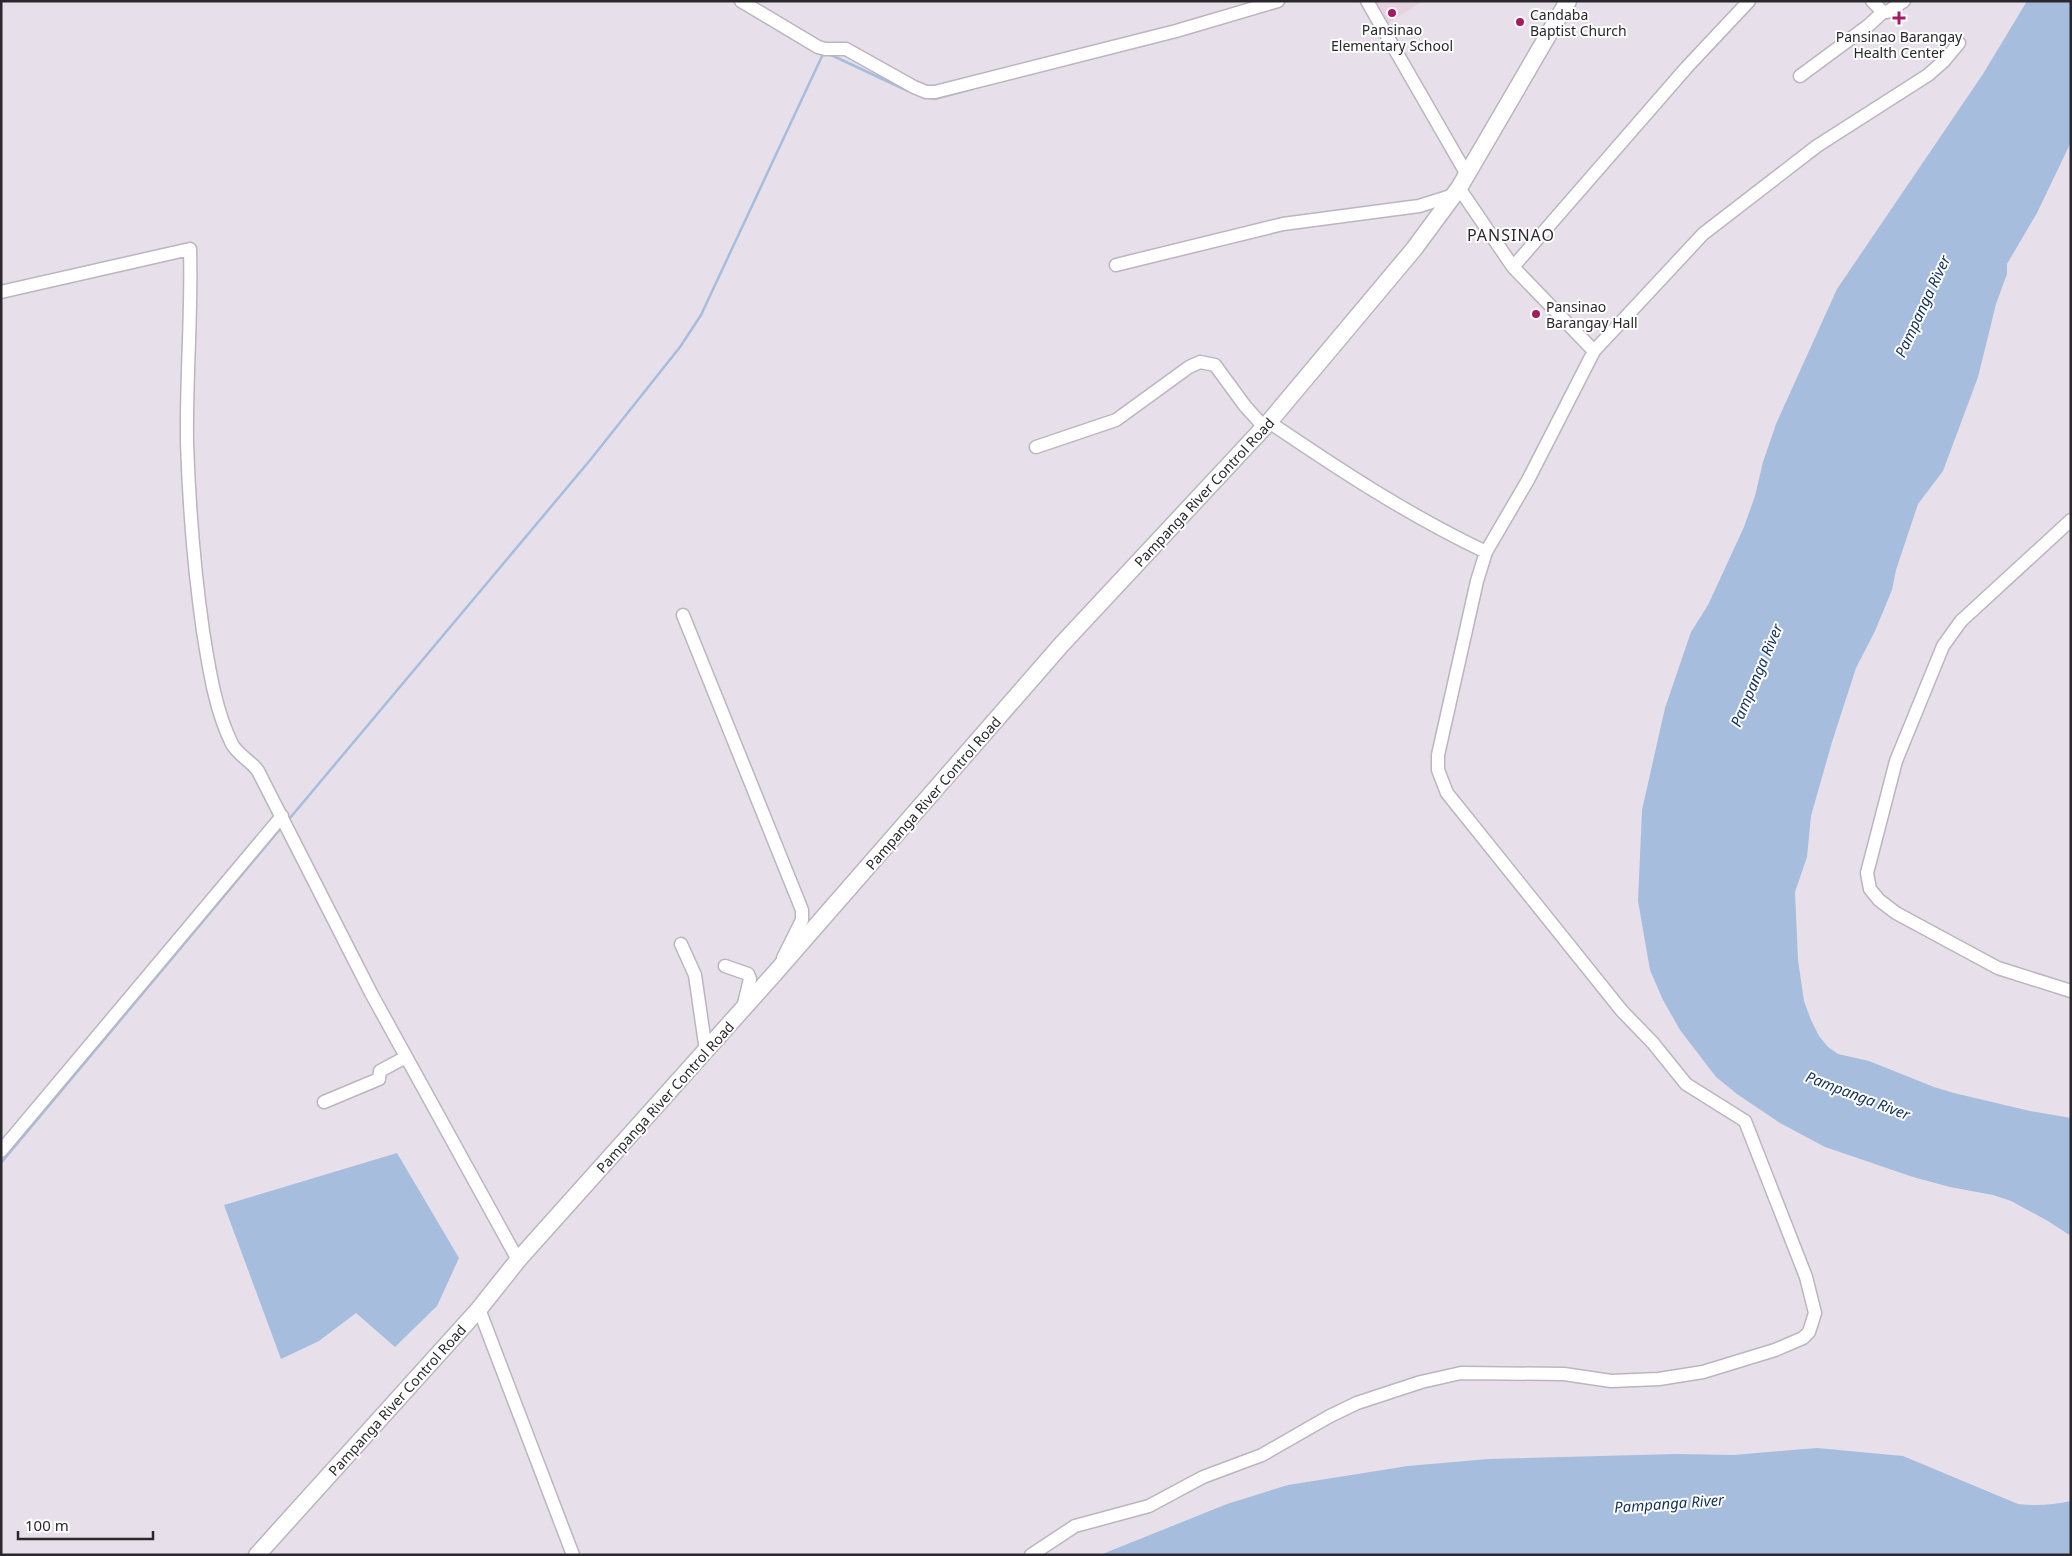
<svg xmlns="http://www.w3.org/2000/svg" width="2072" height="1556" viewBox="0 0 2072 1556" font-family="'Noto Sans',sans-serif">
<rect width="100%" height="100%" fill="#e7e0ea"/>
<!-- education -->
<path fill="#e6d2e1" d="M1372,1H1423L1387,24Z"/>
<!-- water -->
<path fill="#a6bdde" d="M2027,1H2071V142L2037,213L2007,264V274L1996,304L1978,377L1943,471L1918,504L1896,570L1892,590L1875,631L1856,668L1832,742L1811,816L1807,857L1795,892L1798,960L1804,1001L1811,1020L1819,1036L1828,1047L1838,1054L1869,1061L1934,1087L1954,1093L2030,1111L2071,1118V1236L2048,1221L2011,1201L1993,1195L1950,1187L1913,1177L1825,1147L1780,1123L1737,1094L1716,1077L1680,1030L1663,1000L1650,970L1638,901L1642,810L1665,708L1691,632L1708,605L1744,527L1755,496L1763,462L1776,424L1837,289L1983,74Z
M397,1153L459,1258L437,1306L395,1347L356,1313L319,1341L281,1359L224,1205Z
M1817,1448L1903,1456L2018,1504C2036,1506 2052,1505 2071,1501V1555H1100L1227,1504L1288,1485L1408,1466L1488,1459L1677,1454L1734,1455Z"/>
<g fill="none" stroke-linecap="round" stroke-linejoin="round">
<!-- stream -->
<path stroke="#a6bdde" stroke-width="2.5" d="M829,54L908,91
M930,98L935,99L972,89
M290,818L591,459L680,347L701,315L823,54
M1,1163L281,828"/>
<!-- minor casing -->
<g stroke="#bcb5bf" stroke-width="15">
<path id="minor" d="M741,1L818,47L825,49H846L914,87L926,92H935L1176,31L1278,1
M1367,1L1466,173
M1872,1L1883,12H1887L1904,1
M1800,76L1869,25L1883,12
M1459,188L1513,267L1594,351
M1116,265L1283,224L1419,206L1454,195
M1513,267L1687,67L1749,1
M1,292L190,249C192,313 186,377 187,442C189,505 194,568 203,631C209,668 215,710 232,744C238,755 251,761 258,771L371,993L518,1260
M1269,422C1340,470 1408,515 1486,552
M1036,447L1116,420L1189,367L1200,362L1215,365L1245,406L1264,427
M2071,520L1961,621L1943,646L1896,761L1867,873L1870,889L1879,900L1896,913L1998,968L2071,991
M683,615L802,910V920L783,958
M681,944L695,975L706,1051
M725,966L748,974L750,979L743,1008
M324,1102L379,1079L380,1071L406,1057
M1,1151L282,816
M479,1309L573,1555
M1031,1555L1075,1526L1149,1506L1203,1477L1262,1455L1330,1416L1357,1403L1421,1382L1461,1373L1564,1374L1611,1381L1659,1379L1703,1372L1775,1350L1803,1338L1809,1332L1815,1313L1806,1277L1745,1121L1686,1084L1653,1043L1622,1011L1447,793L1438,770V755L1477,581L1486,552L1528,480L1594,351L1703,234L1817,146L1928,75L1944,61L1959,43"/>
</g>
<!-- major casing -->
<g stroke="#bcb5bf" stroke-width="19">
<path id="major" d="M257,1555L479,1309L518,1260L775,973L1062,644L1269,422L1414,249L1459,188L1568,1"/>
</g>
<!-- minor -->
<use href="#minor" stroke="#fff" stroke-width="12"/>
<!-- major -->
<use href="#major" stroke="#fff" stroke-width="16"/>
</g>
<!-- markers -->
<g fill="#a51a61" stroke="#fff" stroke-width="2">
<circle cx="1392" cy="13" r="5"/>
<path d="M1896.5 10.5h5v5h5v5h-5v5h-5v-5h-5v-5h5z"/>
<circle cx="1520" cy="22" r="5"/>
<circle cx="1536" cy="314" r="5"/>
</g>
<g text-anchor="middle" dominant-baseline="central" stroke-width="4" stroke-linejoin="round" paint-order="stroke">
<!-- poi labels -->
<g font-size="14" fill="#2a282c" stroke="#fff" text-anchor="start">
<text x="1530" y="14">Candaba<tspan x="1530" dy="16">Baptist Church</tspan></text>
<text x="1392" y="29" text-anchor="middle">Pansinao<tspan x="1392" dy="16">Elementary School</tspan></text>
<text x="1899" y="36" text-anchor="middle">Pansinao Barangay<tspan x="1899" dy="16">Health Center</tspan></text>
<text x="1546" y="306">Pansinao<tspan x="1546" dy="16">Barangay Hall</tspan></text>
</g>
<!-- street labels -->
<g font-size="14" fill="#2a282c" stroke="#fff">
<text transform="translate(1204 492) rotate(-47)">Pampanga River Control Road</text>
<text transform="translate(933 793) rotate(-49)">Pampanga River Control Road</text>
<text transform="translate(665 1097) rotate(-48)">Pampanga River Control Road</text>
<text transform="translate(397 1400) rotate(-48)">Pampanga River Control Road</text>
</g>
<!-- water labels -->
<g font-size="15" font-style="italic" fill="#122f59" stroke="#fff">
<text transform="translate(1922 306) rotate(-65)">Pampanga River</text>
<text transform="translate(1756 675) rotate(-67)">Pampanga River</text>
<text transform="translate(1858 1095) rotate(21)">Pampanga River</text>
<text transform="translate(1669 1503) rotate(-4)">Pampanga River</text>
</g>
<!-- quarter labels -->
<g font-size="16" letter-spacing="1" fill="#2d272f" stroke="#fff">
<text x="1511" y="235">PANSINAO</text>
</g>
</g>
<!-- border -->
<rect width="2072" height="1556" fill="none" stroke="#2a282c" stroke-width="5"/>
<!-- scale -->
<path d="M18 1531v8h135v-8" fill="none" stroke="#2a282c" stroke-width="2.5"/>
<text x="25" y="1531" font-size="15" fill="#2a282c" stroke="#ffffff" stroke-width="4" paint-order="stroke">100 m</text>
</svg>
